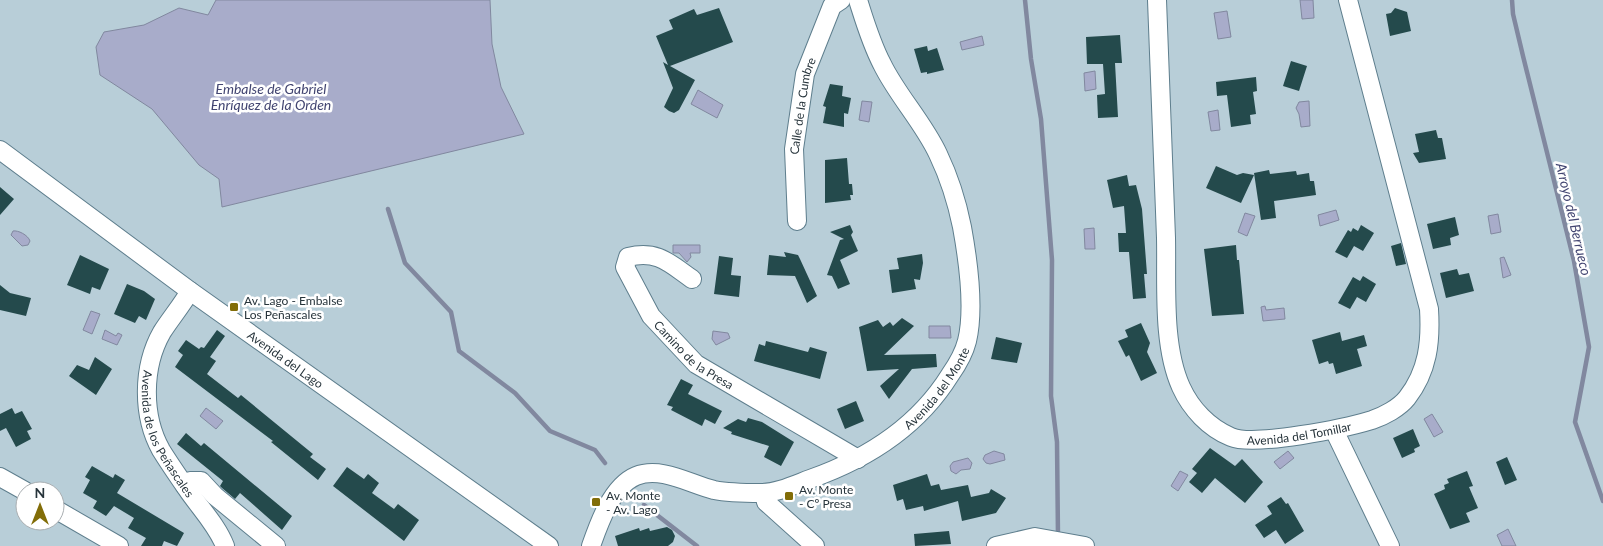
<svg xmlns="http://www.w3.org/2000/svg" width="1603" height="546" viewBox="0 0 1603 546" font-family="Lato,sans-serif">
<rect width="100%" height="100%" fill="#e6f4fb"/>
<!-- green -->
<path fill="#b8ced8" fill-rule="evenodd" d="M0,0H1603V546H0ZM25,491H55V521H25Z"/>
<!-- water -->
<path fill="#a8acca" stroke="#81889f" d="M216,0H490L492,44L501,87L524,134L222,207L219,179L199,165L152,109L100,75L96,47L104,32L144,25L179,8L208,15Z
M1300,0H1313L1314,18L1302,19Z
M1227,11L1231,37L1218,39L1214,13Z
M982,36L984,45L962,50L960,42Z
M1095,71L1096,89L1085,91L1084,73Z
M698,90L723,105L717,118L691,104Z
M862,101L872,102L869,122L859,120Z
M1309,101L1310,126L1301,127L1299,114L1296,108L1299,102Z
M1218,110L1220,130L1211,131L1208,112Z
M1336,210L1339,220L1320,226L1318,215Z
M1245,213L1255,216L1247,236L1238,232Z
M1498,214L1501,232L1491,234L1488,216Z
M1094,228L1095,249H1085L1084,229Z
M13,231C18,230 28,235 30,241L28,245L22,246L11,235Z
M673,245H700V253H690L691,257L687,262L679,253H673Z
M1504,257L1511,275L1503,278L1500,258Z
M1265,306L1266,310L1284,308L1285,319L1263,321L1261,307Z
M91,311L100,314L92,334L83,330Z
M929,326H950L951,338H929Z
M105,330L116,336L118,333L122,335L117,345L102,339Z
M713,331L728,333L730,338L716,345L712,339Z
M206,408L223,421L216,429L200,416Z
M1432,414L1443,432L1434,437L1424,419Z
M994,451L1004,454L1005,460L990,464L986,463L983,459L985,455Z
M1288,451L1294,458L1280,469L1274,462Z
M968,458L972,463L970,469L961,470L956,474L951,471L950,466L953,462Z
M1180,471L1188,475L1178,491L1171,486Z
M1508,529L1516,546H1502L1497,535Z"/>
<g fill="none" stroke-linecap="round" stroke-linejoin="round">
<!-- stream -->
<path stroke="#81889f" stroke-width="4.5" d="M1025,0L1031,59L1041,119L1052,260L1051,396L1057,442L1058,537
M1512,0L1513,14L1523,56L1574,261L1589,347L1575,422L1603,501
M388,209L405,263L451,312L459,351L515,393L550,431L595,450L605,463
M644,505L697,546"/>
</g>
<!-- building -->
<path fill="#244a4c" d="M719,8L733,42L670,66L695,80L679,110L674,113L669,111L664,107L673,88L663,62L668,65L656,36L673,29L669,20L694,9L697,15Z
M1395,8L1407,12L1411,31L1390,36L1386,14L1391,13Z
M1120,35L1122,63H1115L1118,117L1098,118L1097,95L1105,94L1103,64H1087L1086,37Z
M927,46L928,51L937,48L944,70L927,74V72L921,73L914,49Z
M1291,61L1307,66L1299,91L1283,86Z
M1256,77L1257,91L1253,92L1256,114L1250,115L1251,124L1231,127L1227,95L1217,96L1216,82Z
M830,84L843,86L842,96L851,98L848,114L844,113V127L823,123L826,107L823,106Z
M1436,130L1438,138H1442L1446,159L1419,163L1413,153L1419,152L1415,134Z
M847,158L849,184H852L853,195H850L851,200L825,203V160Z
M1216,166L1237,175L1243,173L1254,175L1241,203L1206,188Z
M1269,170L1270,174L1296,171L1297,175L1309,173L1310,181H1314L1316,195L1274,201L1276,218L1261,220L1254,173Z
M1127,175L1129,186L1136,185L1142,209L1147,274H1144L1146,298L1133,299L1129,252H1119L1118,233H1126L1124,206L1113,208L1107,180Z
M0,187L14,199L0,215Z
M1455,217L1459,235L1450,238L1451,245L1433,249L1427,224Z
M850,225L853,232L851,235L858,251L840,260L850,284L838,289L832,276L827,275L840,240L844,239L830,232Z
M1361,225L1374,233L1363,251L1354,246L1347,258L1335,252L1348,230L1351,232L1353,228L1358,231Z
M1401,243L1406,264L1396,266L1391,246Z
M1236,245L1237,260H1239L1244,314L1212,316L1204,249Z
M784,252L798,255L800,259L817,296L807,303L795,276L767,275L769,255L786,257Z
M922,254L923,263L920,280L914,279L916,289L892,293L889,270L899,269L897,258Z
M80,255L109,269L100,290L92,287L90,294L67,285Z
M719,256L733,258L731,275L741,276L739,297L714,294Z
M1457,269L1459,275L1469,273L1474,291L1446,298L1440,273Z
M1363,276L1376,284L1366,302L1357,297L1350,309L1338,303L1353,277L1360,281Z
M127,284L144,291L155,299L146,320L139,316L135,323L114,314Z
M0,285L10,293L31,298L26,316L0,310Z
M902,318L914,326L884,355L936,354L937,367L912,369L889,399L880,386L899,369L867,371L859,327L878,320L883,327L890,322L893,326Z
M1141,323L1150,343L1147,352L1157,373L1141,381L1129,355L1126,357L1118,341L1128,337L1125,330Z
M217,330L225,336L210,357L216,361L207,374L238,398L241,395L313,454L310,457L326,469L318,480L271,442L273,441L175,367L183,355L178,351L186,340L199,349L201,347L204,348Z
M1340,332L1342,341L1364,335L1367,346L1357,349L1362,366L1336,374L1333,363L1329,364L1328,361L1319,364L1312,340Z
M996,337L1022,343L1017,363L991,359Z
M766,341L808,352L810,347L827,352L820,379L754,361L759,344L765,346Z
M95,357L112,369L96,395L69,376L77,365L89,370Z
M681,379L693,385L688,394L722,411L715,424L705,419L702,426L671,410L673,407L667,405Z
M856,401L864,421L845,429L837,409Z
M12,408L15,414L22,411L32,429L27,431L31,439L16,447L6,428L0,431V414Z
M748,418L762,422L794,442L781,466L764,457L769,446L731,434L732,432L723,428L738,419L746,422Z
M1413,429L1420,446L1414,449L1415,452L1402,458L1393,438Z
M186,433L201,446L204,443L292,516L282,530L240,493L235,499L222,488L220,486L223,481L177,444Z
M1210,448L1235,466L1242,459L1263,482L1245,503L1215,478L1202,493L1189,482L1197,473L1192,469Z
M1507,457L1517,480L1505,485L1496,462Z
M92,466L113,478L115,474L125,480L117,493L184,533L177,546L164,541L162,546H141L146,538L128,528L134,518L114,506L106,516L93,508L97,501L83,493L90,480L85,477Z
M347,467L364,479L368,474L379,483L372,493L394,509L398,504L419,520L404,541L333,486Z
M1467,471L1473,486L1469,487L1478,508L1466,513L1470,522L1450,529L1434,494L1445,489L1444,485L1449,483L1447,479Z
M927,474L931,486L939,484L941,490L968,485L971,497L989,493L991,489L1006,498L996,513L962,521L958,501L924,511L923,506L906,510L903,499L897,501L893,485Z
M1281,497L1286,504L1288,503L1304,531L1285,544L1276,530L1264,538L1255,525L1272,514L1267,506Z
M667,527L672,530L675,536L673,542L668,546H618L615,536L639,528L640,531L649,528L650,531Z
M949,531L951,544L915,546L914,534Z"/>
<g fill="none" stroke-linecap="round" stroke-linejoin="round">
<!-- minor casing -->
<g stroke="#5e7e8d" stroke-width="20">
<g id="minor">
<path id="s1" d="M1157,0C1160,79 1163,159 1166,238C1167,284 1162,345 1181,387C1191,409 1209,428 1231,437C1254,447 1346,428 1372,420C1384,416 1399,408 1407,398C1428,371 1431,342 1429,309L1348,0"/>
<path id="s2" d="M0,150L190,291L549,546"/>
<path id="s3" d="M797,221L794,149L805,74L832,6L841,0"/>
<path id="s4" d="M692,279C669,263 658,250 628,257L625,267L651,316L696,364L858,459"/>
<path id="s5" d="M190,291C182,305 171,318 162,332C142,367 142,416 161,450C169,463 178,476 187,489C199,507 217,525 225,546"/>
<path d="M1334,430L1390,546"/>
<path d="M0,477L25,491"/>
<path d="M185,486L190,481H201L215,496L276,546"/>
<path d="M764,493L766,502L815,546"/>
<path d="M55,509L119,546"/>
<path id="s6" d="M591,546C599,523 612,486 636,476C661,466 690,484 714,490C729,493 745,493 761,493C777,493 794,485 810,479C867,459 917,428 950,375C957,365 964,353 967,341C975,308 968,260 962,227C957,202 949,177 938,154C923,122 897,95 882,64C871,43 865,22 858,0"/>
<path d="M996,546L1035,537L1085,546"/>
</g>
</g>
<!-- minor -->
<use href="#minor" stroke="#fff" stroke-width="18"/>
</g>
<!-- markers -->
<g fill="#826d08" stroke="#fff" stroke-width="2">
<rect x="229" y="302" width="10" height="10" rx="2.5"/>
<rect x="784" y="491" width="10" height="10" rx="2.5"/>
<rect x="591" y="497" width="10" height="10" rx="2.5"/>
</g>
<g text-anchor="middle" dominant-baseline="central" stroke-width="5" stroke-linejoin="round" paint-order="stroke">
<!-- street labels -->
<g font-size="12" fill="#27343b" stroke="#fff">
<text stroke="none"><textPath href="#s3" startOffset="116">Calle de la Cumbre</textPath></text>
<text stroke="none"><textPath href="#s4" startOffset="195">Camino de la Presa</textPath></text>
<text stroke="none"><textPath href="#s2" startOffset="354">Avenida del Lago</textPath></text>
<text stroke="none"><textPath href="#s6" startOffset="424">Avenida del Monte</textPath></text>
<text stroke="none"><textPath href="#s1" startOffset="530">Avenida del Tomillar</textPath></text>
<text stroke="none"><textPath href="#s5" startOffset="159">Avenida de los Peñascales</textPath></text>
</g>
<!-- poi labels -->
<g font-size="12" fill="#27343b" stroke="#fff" text-anchor="start">
<text x="244" y="300">Av. Lago - Embalse<tspan x="244" dy="14">Los Peñascales</tspan></text>
<text x="799" y="489">Av. Monte<tspan x="799" dy="14">- Cº Presa</tspan></text>
<text x="606" y="495">Av. Monte<tspan x="606" dy="14">- Av. Lago</tspan></text>
</g>
<!-- water labels -->
<g font-size="14" font-style="italic" fill="#424571" stroke="#fff">
<text x="271" y="88">Embalse de Gabriel<tspan x="271" dy="16">Enríquez de la Orden</tspan></text>
<text transform="translate(1574 219) rotate(77)">Arroyo del Berrueco</text>
</g>
</g>
<!-- north arrow -->
<g transform="translate(40 506)"><circle r="24" fill="#ffffff" stroke="#a9aeb1"/>
<path d="M0-4L9 19L0 12L-9 19Z" fill="#826d08"/>
<text y="-8" font-size="14" font-weight="bold" text-anchor="middle" fill="#27343b">N</text>
</g>
</svg>
